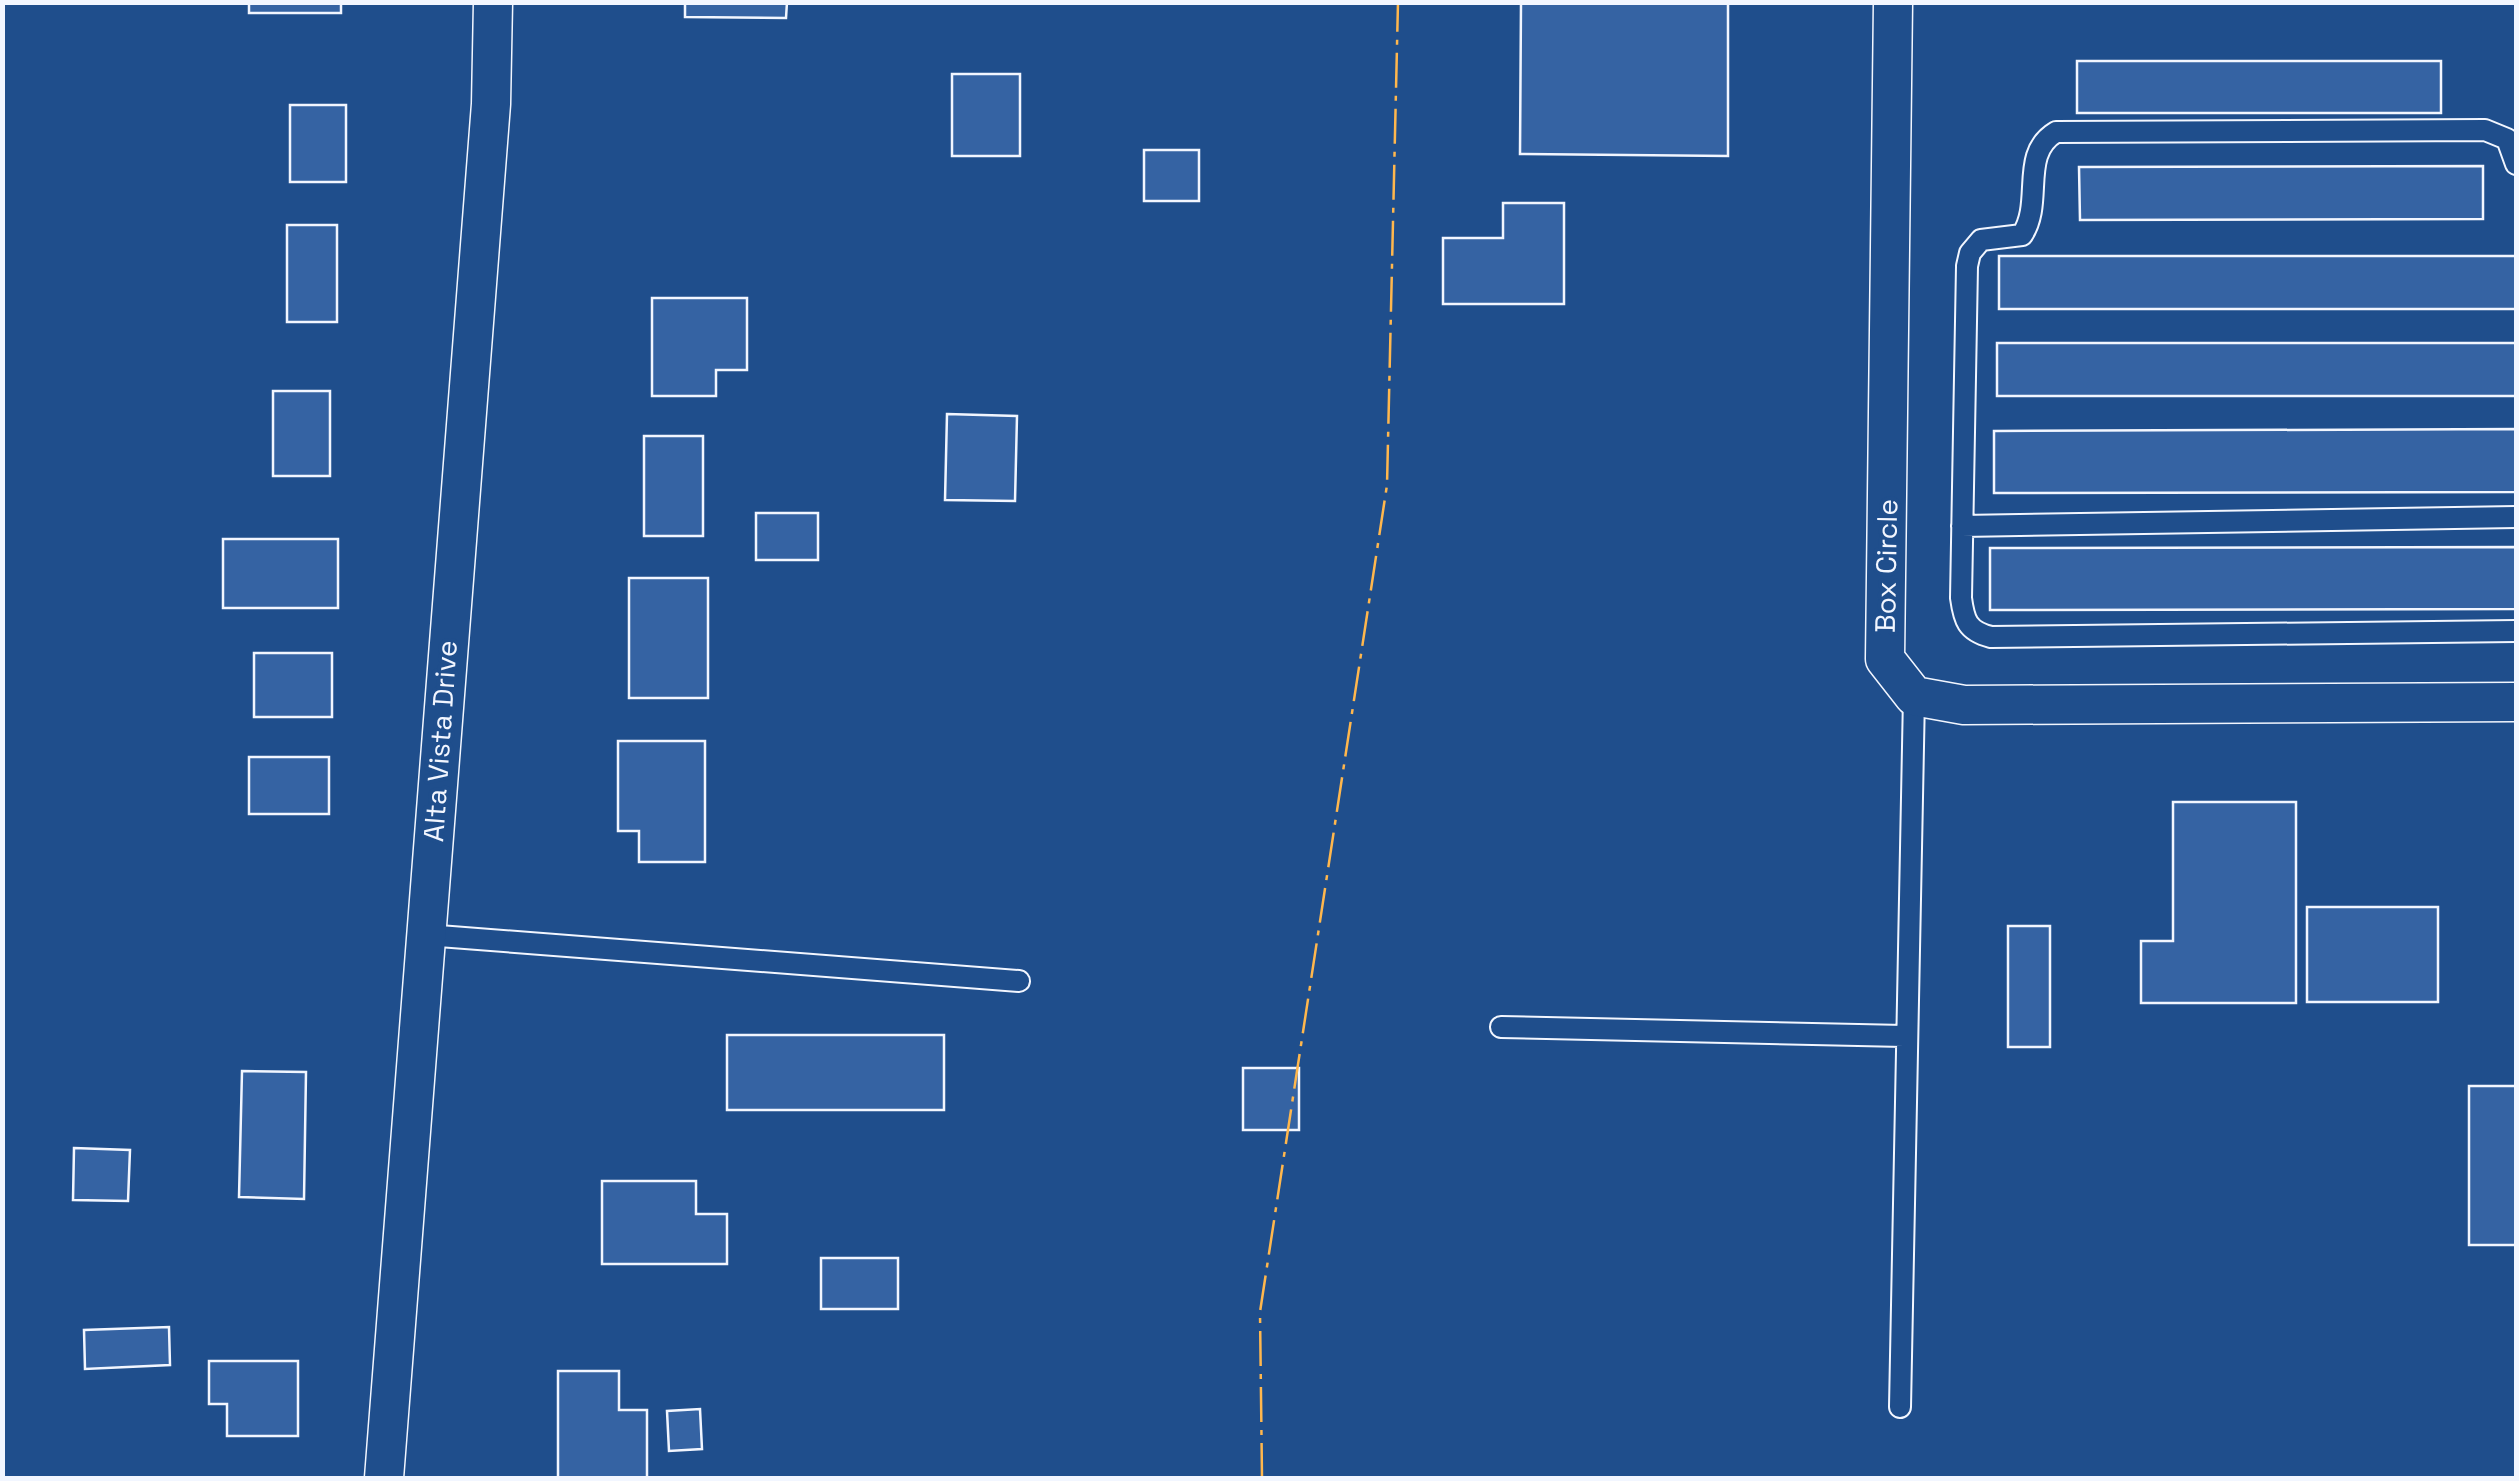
<svg xmlns="http://www.w3.org/2000/svg" width="2519" height="1481" font-family="'Space Grotesk',sans-serif">
<style>
.building{fill:#3563a3;stroke:#f2f6ff;stroke-width:2.5}
.lines{fill:none;stroke-linecap:round;stroke-linejoin:round}
.service-casing{stroke:#f2f6ff;stroke-width:24}
.minor-casing{stroke:#f2f6ff;stroke-width:41}
.service{stroke:#1f4e8c;stroke-width:20}
.minor{stroke:#1f4e8c;stroke-width:38}
.power{stroke:#ffb74d;stroke-width:2.5;stroke-dasharray:35 8 5 8;stroke-linecap:butt}
.labels{text-anchor:middle;dominant-baseline:central;stroke-width:8;stroke-linejoin:round;paint-order:stroke}
.street-label{font-size:28px;fill:#f2f6ff;stroke:#1f4e8c}
</style>
<rect width="100%" height="100%" fill="#1f4e8c"/>
<path class="building" d="M 249,2 L 341,2 L 341,13 L 249,13 Z
M 685,2 L 787,2 L 786,18 L 685,17 Z
M 1521,2 L 1728,2 L 1728,156 L 1520,154 Z
M 2077,61 L 2441,61 L 2441,113 L 2077,113 Z
M 952,74 L 1020,74 L 1020,156 L 952,156 Z
M 290,105 L 346,105 L 346,182 L 290,182 Z
M 1144,150 L 1199,150 L 1199,201 L 1144,201 Z
M 2483,166 L 2483,219 L 2080,220 L 2079,167 Z
M 1503,203 L 1564,203 L 1564,304 L 1443,304 L 1443,238 L 1503,238 Z
M 287,225 L 337,225 L 337,322 L 287,322 Z
M 1999,256 L 2516,256 L 2516,309 L 1999,309 Z
M 652,298 L 747,298 L 747,370 L 716,370 L 716,396 L 652,396 Z
M 1997,343 L 2516,343 L 2516,396 L 1997,396 Z
M 273,391 L 330,391 L 330,476 L 273,476 Z
M 947,414 L 1017,416 L 1015,501 L 945,500 Z
M 2516,429 L 2516,492 L 1994,493 L 1994,431 Z
M 644,436 L 703,436 L 703,536 L 644,536 Z
M 756,513 L 818,513 L 818,560 L 756,560 Z
M 223,539 L 338,539 L 338,608 L 223,608 Z
M 2516,547 L 2516,609 L 1990,610 L 1990,548 Z
M 629,578 L 708,578 L 708,698 L 629,698 Z
M 254,653 L 332,653 L 332,717 L 254,717 Z
M 618,741 L 705,741 L 705,862 L 639,862 L 639,831 L 618,831 Z
M 249,757 L 329,757 L 329,814 L 249,814 Z
M 2173,802 L 2296,802 L 2296,1003 L 2141,1003 L 2141,941 L 2173,941 Z
M 2307,907 L 2438,907 L 2438,1002 L 2307,1002 Z
M 2008,926 L 2050,926 L 2050,1047 L 2008,1047 Z
M 727,1035 L 944,1035 L 944,1110 L 727,1110 Z
M 1243,1068 L 1299,1068 L 1299,1130 L 1243,1130 Z
M 242,1071 L 306,1072 L 304,1199 L 239,1197 Z
M 2469,1086 L 2516,1086 L 2516,1245 L 2469,1245 Z
M 74,1148 L 130,1150 L 128,1201 L 73,1200 Z
M 602,1181 L 696,1181 L 696,1214 L 727,1214 L 727,1264 L 602,1264 Z
M 821,1258 L 898,1258 L 898,1309 L 821,1309 Z
M 169,1327 L 170,1365 L 85,1369 L 84,1330 Z
M 209,1361 L 298,1361 L 298,1436 L 227,1436 L 227,1404 L 209,1404 Z
M 558,1371 L 619,1371 L 619,1410 L 647,1410 L 647,1478 L 558,1478 Z
M 700,1409 L 702,1449 L 669,1451 L 667,1411 Z"/>
<g class="lines">
<defs>
<path id="service" d="M 2516,164 L 2507,139 L 2485,130 L 2056,132 C 2019,154 2044,202 2022,235 L 1981,240 L 1970,253 L 1967,266 L 1961,598 C 1964,620 1967,631 1991,637 L 2516,631
M 1962,526 L 2516,517
M 426,935 L 1019,981
M 1501,1027 L 1904,1036
M 1900,1407 L 1914,696"/>
<path id="minor" d="M 1893,2 L 1885,659 L 1914,696 L 1964,705 L 2516,702
M 384,1478 L 491,104 L 493,2"/>
</defs>
<use href="#service" class="service-casing"/>
<use href="#minor" class="minor-casing"/>
<use href="#service" class="service"/>
<use href="#minor" class="minor"/>
<path class="power" d="M 1262,1478 L 1260,1312 L 1387,485 L 1398,2"/>
</g>
<g class="labels">
<g class="street-label">
<text transform="translate(1886 566) rotate(-89)">Box Circle</text>
<text transform="translate(440 741) rotate(-86)">Alta Vista Drive</text>
</g>
</g>
<rect width="2519" height="1481" fill="none" stroke="#f2f6ff" stroke-width="10"/>
</svg>
